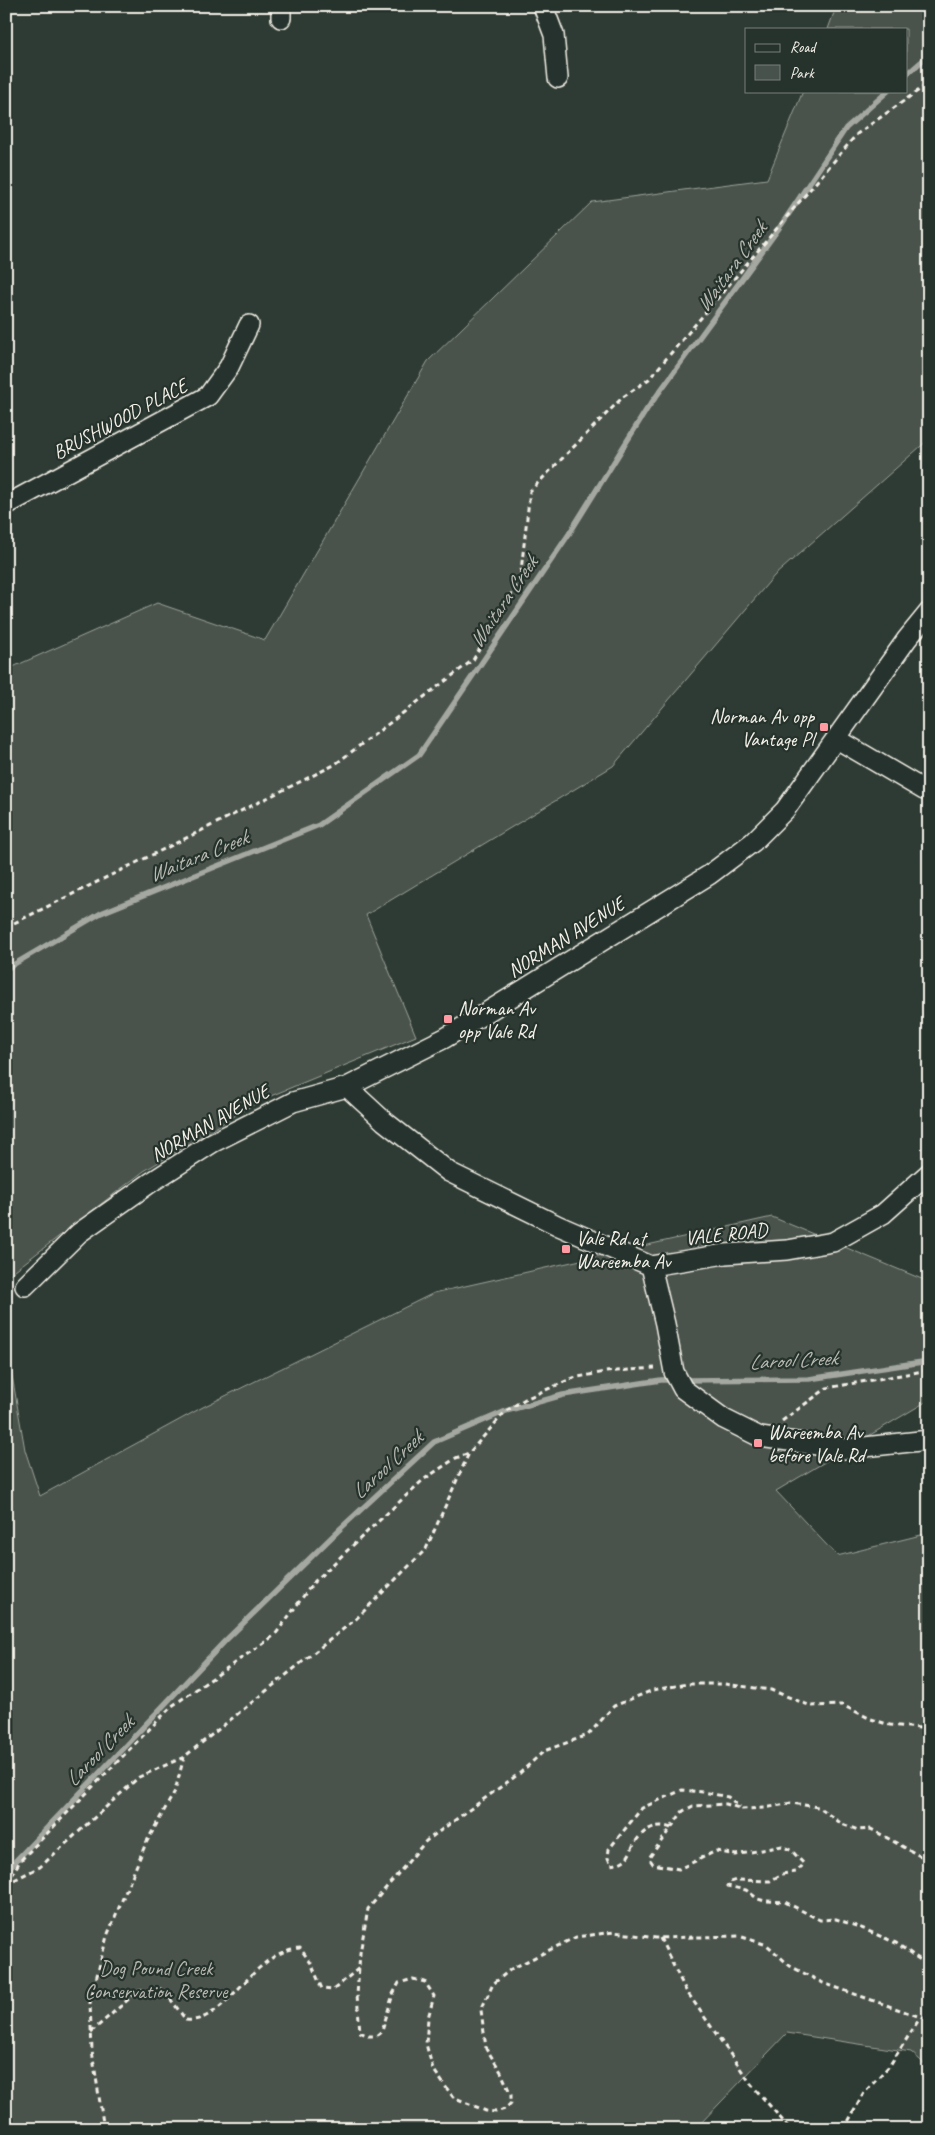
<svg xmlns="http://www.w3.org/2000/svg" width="935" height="2135" font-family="Caveat,sans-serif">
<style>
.green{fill:#48524c;stroke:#9ea29a}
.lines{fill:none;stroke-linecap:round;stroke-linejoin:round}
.stream{stroke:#a4a8a0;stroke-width:5.5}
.street-casing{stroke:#f4f1e8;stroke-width:22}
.path{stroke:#f4f1e8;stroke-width:3;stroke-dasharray:5 4;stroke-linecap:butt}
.street{stroke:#26332d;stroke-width:19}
.poi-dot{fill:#ff9aa2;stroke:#26332d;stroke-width:2}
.labels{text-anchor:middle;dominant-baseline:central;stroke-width:4.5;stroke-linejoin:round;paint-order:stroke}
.street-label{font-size:20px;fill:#f4f1e8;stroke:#26332d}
.poi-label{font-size:20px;fill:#f4f1e8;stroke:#26332d;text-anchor:start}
.park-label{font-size:20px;fill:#b8b9b1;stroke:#26332d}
.water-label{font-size:21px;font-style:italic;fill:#b8bab2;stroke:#26332d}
</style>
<rect width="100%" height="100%" fill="#2e3b34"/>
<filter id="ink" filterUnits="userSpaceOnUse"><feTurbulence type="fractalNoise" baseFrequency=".02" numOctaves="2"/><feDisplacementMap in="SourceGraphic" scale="10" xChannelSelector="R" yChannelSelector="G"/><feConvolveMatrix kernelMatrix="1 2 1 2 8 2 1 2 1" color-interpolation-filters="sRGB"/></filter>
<g filter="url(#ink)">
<path class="green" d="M 833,6 L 929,6 L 929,439 L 774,576 L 613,766 L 366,915 L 416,1036 L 261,1100 L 144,1171 L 6,1277 L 6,670 L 157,603 L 265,640 L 428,361 L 592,202 L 767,179 L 803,91 L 906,91 L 906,29 L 828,29 L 835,10 Z
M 772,1217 L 929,1282 L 929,1400 L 776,1491 L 837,1556 L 929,1533 L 929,2068 L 911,2052 L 787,2033 L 698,2126 L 699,2129 L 6,2129 L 6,1341 L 25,1450 L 40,1496 L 203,1407 L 434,1293 Z"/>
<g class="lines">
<path class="stream" d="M 906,75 L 929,55
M 6,969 L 101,913 L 319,825 L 419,755 L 569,534 L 647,409 L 782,224 L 846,128 L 888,91
M 682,1380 L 809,1379 L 929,1361
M 6,1871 L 225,1641 L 341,1528 L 434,1442 L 506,1411 L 563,1395 L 661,1380 L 673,1380
M 6,2078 L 6,2089"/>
<defs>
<path id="street" d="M 281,6 L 281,18
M 543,6 L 554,35 L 558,78
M 6,505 L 208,396 L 229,367 L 249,325
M 837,739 L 924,790 L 929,791
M 347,1087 L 384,1121 L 449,1172 L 559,1226 L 651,1266 L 725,1254 L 787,1250 L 833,1242 L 883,1214 L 929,1173
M 651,1266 L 665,1324 L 674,1372 L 683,1389 L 724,1419 L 760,1437 L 846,1449 L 929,1440
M 25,1286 L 79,1233 L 150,1183 L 212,1143 L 293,1102 L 347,1087 L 445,1038 L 709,875 L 753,842 L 785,810 L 907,639 L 929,612"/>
</defs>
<use href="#street" class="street-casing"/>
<path class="path" d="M 6,927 L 334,765 L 473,660 L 520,580 L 530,491 L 623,397 L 649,379 L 857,134 L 929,83
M 782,1421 L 827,1388 L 929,1370
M 929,1729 L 890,1725 L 871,1719 L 842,1705 L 811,1706 L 771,1690 L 724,1684 L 687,1684 L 653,1690 L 614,1706 L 588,1735 L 544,1751 L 520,1773 L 426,1841 L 368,1909 L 360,1953 L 357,1995 L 360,2032 L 368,2036 L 376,2036 L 382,2031 L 393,1994 L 399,1983 L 413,1979 L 425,1982 L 434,1996 L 428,2018 L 426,2044 L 433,2069 L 453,2097 L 486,2111 L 496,2112 L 505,2109 L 511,2103 L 511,2095 L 501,2072 L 486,2048 L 481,2010 L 493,1984 L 511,1969 L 576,1937 L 614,1932 L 656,1938 L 739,1936 L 767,1945 L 790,1966 L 823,1983 L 929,2020
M 671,1828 C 655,1822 643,1830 634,1844 C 631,1850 629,1858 623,1861 C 620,1863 615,1864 611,1865 L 608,1858 L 609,1849 L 642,1808 L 682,1790 L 703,1792 L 728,1797 L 740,1807
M 929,1861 L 871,1829 L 858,1830 L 842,1824 L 818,1807 L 791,1803 L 765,1808 L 742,1809 L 726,1804 L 693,1806 L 683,1811 L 649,1858 L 653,1864 L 679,1869 L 716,1851 L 736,1855 L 782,1846 L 792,1851 L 804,1864 L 796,1872 L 782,1874 L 770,1881 L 736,1880 L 730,1882 L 727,1886 L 746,1890 L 758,1899 L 765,1901 L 785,1902 L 820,1920 L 836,1919 L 859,1927 L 896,1943 L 929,1966
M 7,1883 L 20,1861 L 172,1706 L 275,1635 L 313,1583 L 369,1530 L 423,1480 L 456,1458 L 469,1453
M 6,1884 L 40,1867 L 139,1777 L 184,1757 L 357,1618 L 426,1549 L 469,1453 L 506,1411 L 525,1399 L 573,1378 L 605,1372 L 655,1368
M 660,1938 L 685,1989 L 751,2084 L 790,2129
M 91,2032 L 138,1991 L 163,1989 L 186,2020 C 226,2025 253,1950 300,1948 L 311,1963 L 322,1989 L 333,1990 L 359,1968
M 104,2129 L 92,2051 L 90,2003 L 107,1936 L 146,1843 L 175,1791 L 184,1757
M 844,2129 L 864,2093 L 890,2065 L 920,2018"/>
<use href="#street" class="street"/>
</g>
</g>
<g class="poi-dot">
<rect x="819" y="722" width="10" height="10" rx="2.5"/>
<rect x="443" y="1014" width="10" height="10" rx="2.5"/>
<rect x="561" y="1244" width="10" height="10" rx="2.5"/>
<rect x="753" y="1438" width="10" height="10" rx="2.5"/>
</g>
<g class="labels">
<g class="street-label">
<text transform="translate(120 419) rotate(-28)">BRUSHWOOD PLACE</text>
<text transform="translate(566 937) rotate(-32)">NORMAN AVENUE</text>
<text transform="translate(210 1123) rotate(-30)">NORMAN AVENUE</text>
<text transform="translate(726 1234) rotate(-6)">VALE ROAD</text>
</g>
<g class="poi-label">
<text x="814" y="716" text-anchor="end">Norman Av opp<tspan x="814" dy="23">Vantage Pl</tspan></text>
<text x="458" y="1008">Norman Av<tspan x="458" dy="23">opp Vale Rd</tspan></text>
<text x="576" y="1238">Vale Rd at<tspan x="576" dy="23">Wareemba Av</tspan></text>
<text x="768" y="1432">Wareemba Av<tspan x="768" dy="23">before Vale Rd</tspan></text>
</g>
<g class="park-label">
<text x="156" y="1968">Dog Pound Creek<tspan x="156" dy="23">Conservation Reserve</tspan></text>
</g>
<g class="water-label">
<text transform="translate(731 267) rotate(-54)">Waitara Creek</text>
<text transform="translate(503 602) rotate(-56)">Waitara Creek</text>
<text transform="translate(198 856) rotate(-22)">Waitara Creek</text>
<text transform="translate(793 1360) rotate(-3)">Larool Creek</text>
<text transform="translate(387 1465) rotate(-43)">Larool Creek</text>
<text transform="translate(99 1751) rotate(-46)">Larool Creek</text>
</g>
</g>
<rect width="935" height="2135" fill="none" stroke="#26332d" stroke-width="25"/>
<rect x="12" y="12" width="910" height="2110" fill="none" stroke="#f4f1e8" stroke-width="2" filter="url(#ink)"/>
<rect x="745" y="28" width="162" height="65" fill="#26332d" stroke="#787f78"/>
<rect x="755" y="44" width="25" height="8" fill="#26332d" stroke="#787f78"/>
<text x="790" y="52" font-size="15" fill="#f4f1e8">Road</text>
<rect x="755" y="65" width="25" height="15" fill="#48524c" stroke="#787f78"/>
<text x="790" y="78" font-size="15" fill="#f4f1e8">Park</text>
</svg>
